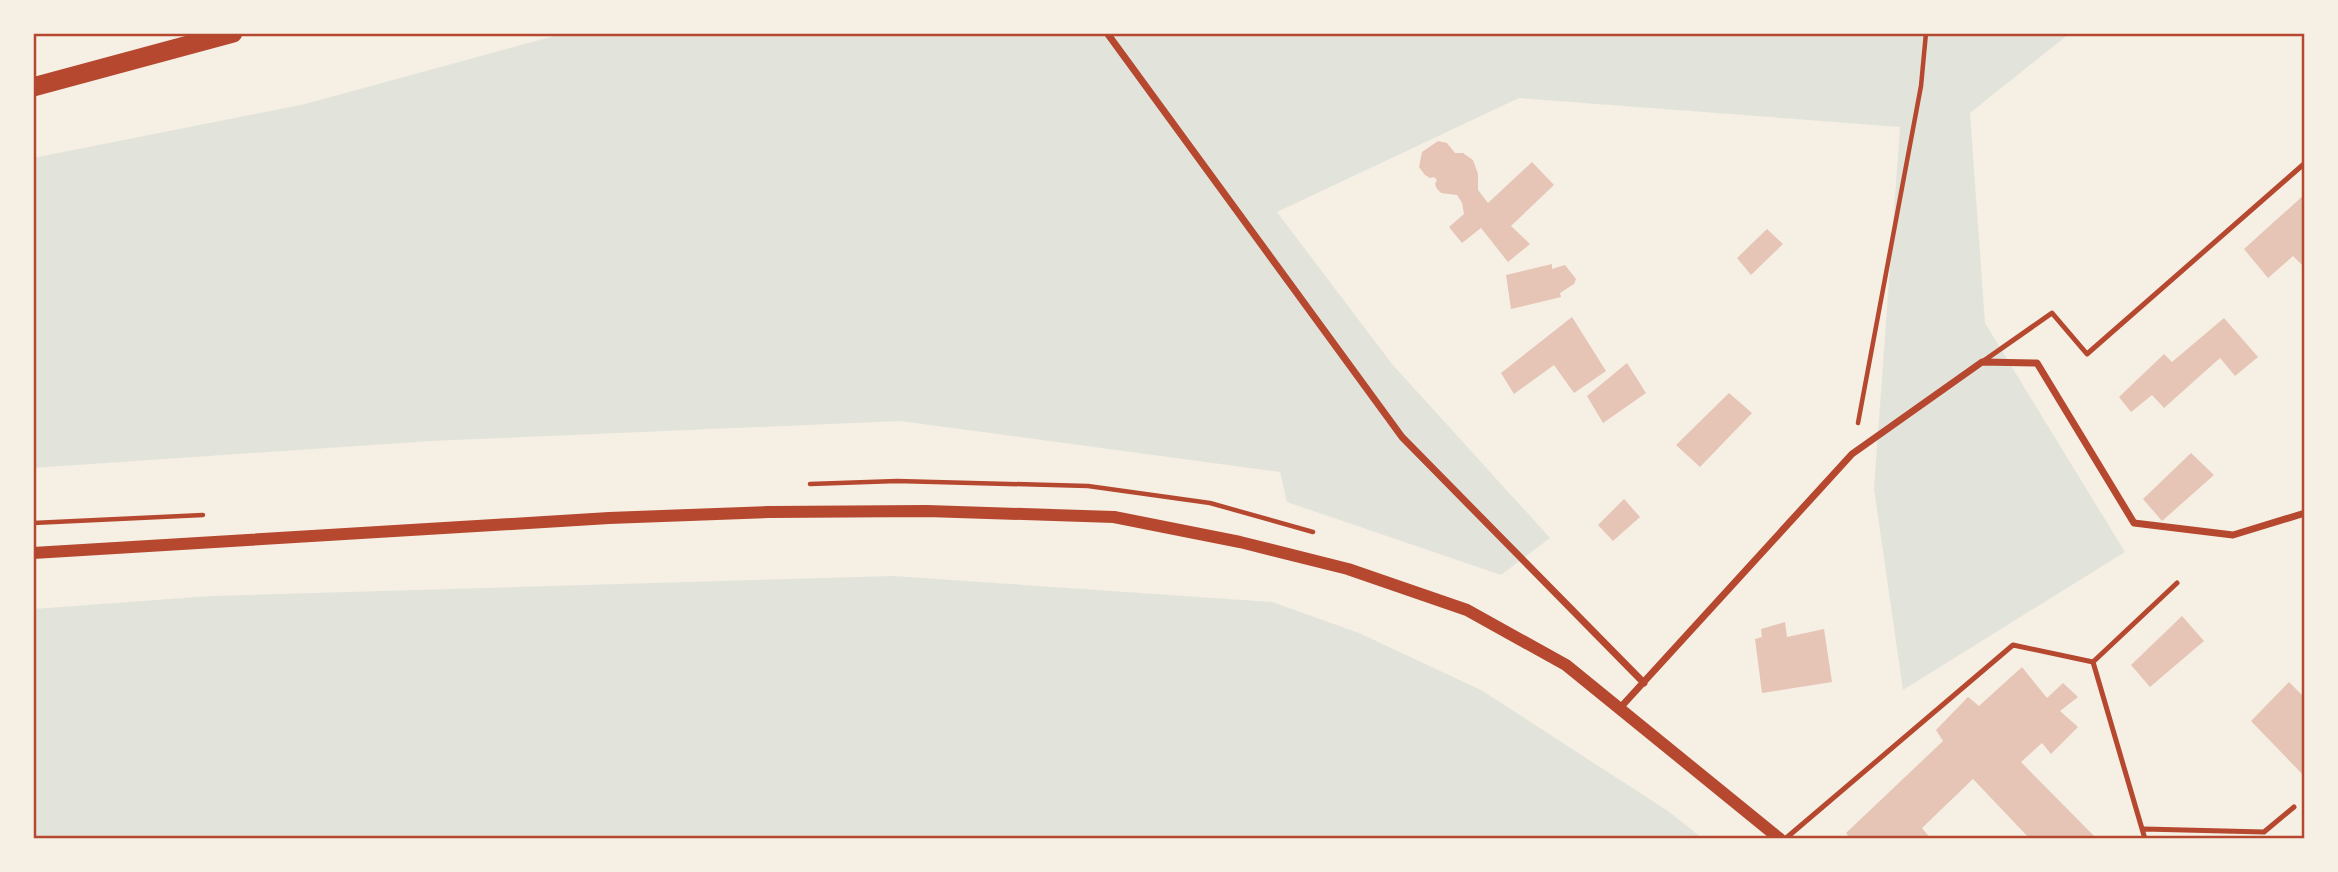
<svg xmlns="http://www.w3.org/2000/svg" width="2338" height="872" font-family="'PT Serif',serif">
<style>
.green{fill:#e2e4dc}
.building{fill:#e6c5b7}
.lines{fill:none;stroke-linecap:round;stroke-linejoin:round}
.path{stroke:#b5482f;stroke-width:4.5}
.service{stroke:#b5482f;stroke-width:5}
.minor{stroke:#b5482f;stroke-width:7}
.tertiary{stroke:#b5482f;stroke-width:12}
.trunk{stroke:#b5482f;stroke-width:19}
.neatline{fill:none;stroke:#b5482f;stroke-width:2.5}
</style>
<rect width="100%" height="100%" fill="#f6efe4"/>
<path class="green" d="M 565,33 L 2070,33 L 1970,113 L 1985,323 L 2125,552 L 1903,690 L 1874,489 L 1900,127 L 1519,98 L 1277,212 L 1392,364 L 1550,538 L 1501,575 L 1287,502 L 1280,472 L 900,421 L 431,441 L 33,468 L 33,158 L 305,104 Z
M 893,576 L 1272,602 L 1359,633 L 1481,690 L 1668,811 L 1703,839 L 33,839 L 33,609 L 211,596 Z"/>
<path class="building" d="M 1438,141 L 1447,143 L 1455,153 L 1463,153 L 1473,160 L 1478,174 L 1478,190 L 1488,203 L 1532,162 L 1554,185 L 1511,226 L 1530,244 L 1508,262 L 1481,228 L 1462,243 L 1449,227 L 1464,214 L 1462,203 L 1457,195 L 1441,193 L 1437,189 L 1435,184 L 1437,180 L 1434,177 L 1430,178 L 1425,175 L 1419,167 L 1422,152 Z
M 2305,194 L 2305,262 L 2302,265 L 2293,256 L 2268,278 L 2244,249 Z
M 1767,229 L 1783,244 L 1751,275 L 1737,258 Z
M 1552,264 L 1552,269 L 1565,265 L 1576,279 L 1574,284 L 1560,293 L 1561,297 L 1511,309 L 1506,275 Z
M 1572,317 L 1606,371 L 1574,393 L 1554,365 L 1514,394 L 1501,373 Z
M 2224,318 L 2258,357 L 2235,376 L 2220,358 L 2164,408 L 2152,395 L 2131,412 L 2119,397 L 2164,354 L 2172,362 Z
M 1627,363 L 1646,393 L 1603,423 L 1587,396 Z
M 1729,393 L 1752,413 L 1700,467 L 1676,445 Z
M 2191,453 L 2214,475 L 2162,521 L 2143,499 Z
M 1624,499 L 1640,517 L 1613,541 L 1598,525 Z
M 2182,616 L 2204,641 L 2150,687 L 2131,665 Z
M 1785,622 L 1787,637 L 1824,629 L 1832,682 L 1762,693 L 1755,639 L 1762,637 L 1761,629 Z
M 2022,667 L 2047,698 L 2063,683 L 2078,697 L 2060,711 L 2078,727 L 2051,754 L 2042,743 L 2021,762 L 2097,839 L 2030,839 L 1973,779 L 1922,828 L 1931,839 L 1851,839 L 1846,833 L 1943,741 L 1936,730 L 1968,697 L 1979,706 Z
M 2289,682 L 2305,698 L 2305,777 L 2251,721 Z"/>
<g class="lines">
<path class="path" d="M 1858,423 L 1921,86 L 1926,33
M 810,484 L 897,481 L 1088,486 L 1210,503 L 1313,532
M 33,523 L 203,515"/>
<path class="service" d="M 1982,362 L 2052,313 L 2087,354 L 2305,163
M 2093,662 L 2145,839
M 2144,829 L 2264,832 L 2294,807
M 1785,839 L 2013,645 L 2093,662 L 2177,583"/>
<path class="minor" d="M 1107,33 L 1402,437 L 1644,683
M 1620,708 L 1852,454 L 1982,362 L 2037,363 L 2134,523 L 2233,535 L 2305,513"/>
<path class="tertiary" d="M 33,553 L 609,518 L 768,512 L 927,511 L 1114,517 L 1240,542 L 1348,569 L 1467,610 L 1566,665 L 1780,839"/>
<path class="trunk" d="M 33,87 L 233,33"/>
</g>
<rect width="2338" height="872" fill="none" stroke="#f6efe4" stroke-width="70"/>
<rect x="35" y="35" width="2268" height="802" class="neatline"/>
</svg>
